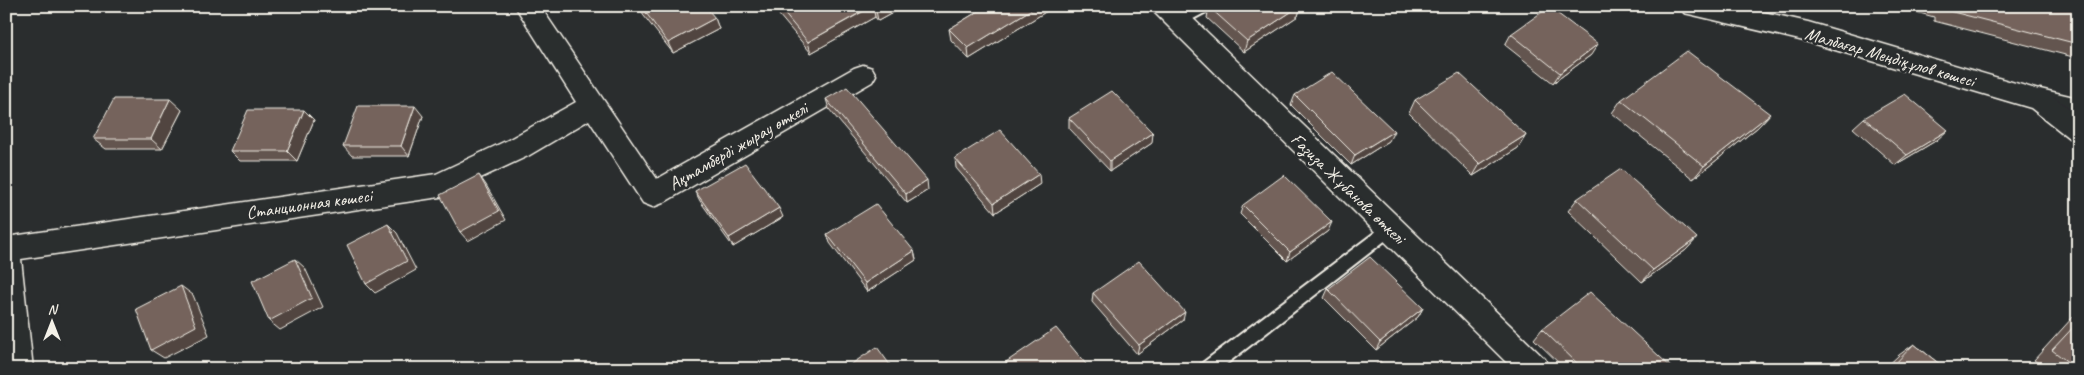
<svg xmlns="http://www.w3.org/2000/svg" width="2084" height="375" font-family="Caveat,sans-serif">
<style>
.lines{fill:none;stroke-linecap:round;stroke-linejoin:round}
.lane-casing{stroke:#f4f1e8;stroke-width:4}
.street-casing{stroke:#f4f1e8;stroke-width:3}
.secondary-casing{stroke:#f4f1e8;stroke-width:3}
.lane{fill:#2a2d2e;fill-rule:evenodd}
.street{fill:#2a2d2e;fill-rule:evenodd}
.secondary{fill:#2a2d2e;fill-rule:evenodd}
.wall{fill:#64554f;stroke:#f4f1e8}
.shaded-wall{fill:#514540;stroke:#f4f1e8}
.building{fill:#74635c;stroke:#f4f1e8}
.labels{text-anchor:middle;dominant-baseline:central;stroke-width:5;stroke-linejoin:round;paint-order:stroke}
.street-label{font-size:18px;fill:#f4f1e8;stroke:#2a2d2e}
</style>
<rect width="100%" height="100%" fill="#2a2d2e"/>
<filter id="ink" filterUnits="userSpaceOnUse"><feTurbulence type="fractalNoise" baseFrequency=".02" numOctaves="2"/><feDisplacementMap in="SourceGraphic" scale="10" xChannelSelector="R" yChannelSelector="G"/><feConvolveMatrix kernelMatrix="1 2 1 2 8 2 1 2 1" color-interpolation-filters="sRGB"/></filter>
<g filter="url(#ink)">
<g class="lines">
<defs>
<path id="lane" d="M 1193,6 L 1212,6 L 1210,10 L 1182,25 L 1172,25 L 1170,21 L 1172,17 Z
M 1390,221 L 1395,223 L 1398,228 L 1395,233 L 1220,369 L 1199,369 L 1201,364 Z"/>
<path id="street" d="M 515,6 L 540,6 L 657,179 L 854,68 L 863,65 L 872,68 L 876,75 L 872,82 L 663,203 L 653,207 L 643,203 L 589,120 L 528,156 L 440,197 L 21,259 L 33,369 L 6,369 L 6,237 L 436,174 L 508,140 L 576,102 Z
M 1152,6 L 1180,6 L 1545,359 L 1549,369 L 1513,369 L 1155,13 Z
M 2040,89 L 2078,98 L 2078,120 L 2031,107 L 2027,100 L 2031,93 Z"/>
<path id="secondary" d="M 1681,6 L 1737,6 L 1808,22 L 2049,93 L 2078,115 L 2078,141 L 2069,138 L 2031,108 L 1808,42 L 1693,15 L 1684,13 Z"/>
</defs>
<use href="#lane" class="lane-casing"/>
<use href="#street" class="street-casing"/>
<use href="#secondary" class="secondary-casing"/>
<use href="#lane" class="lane"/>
<use href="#street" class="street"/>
<use href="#secondary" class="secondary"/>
</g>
<path class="wall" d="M 640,6 L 715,18 L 719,29 L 673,53 L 644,16 Z
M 777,6 L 905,6 L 878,21 L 875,17 L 811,53 L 779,15 Z
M 987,6 L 1055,6 L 969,59 L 951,40 L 949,29 Z
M 1211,6 L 1301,6 L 1298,16 L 1244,52 L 1207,18 L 1209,7 Z
M 1894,6 L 2078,6 L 2078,57 L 2077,58 L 1934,21 L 1934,17 Z
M 1511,34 L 1591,55 L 1553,83 L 1505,45 Z
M 1295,95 L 1389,141 L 1351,165 L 1291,105 Z
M 826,99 L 928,190 L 907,203 L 829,109 Z
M 1415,100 L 1526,135 L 1518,148 L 1473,176 L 1409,113 Z
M 1621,100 L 1770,114 L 1758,127 L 1693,179 L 1612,113 Z
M 182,110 L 162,149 L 106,149 L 93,139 Z
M 423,116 L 409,156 L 352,156 L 343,146 Z
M 1069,118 L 1152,143 L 1110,171 L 1069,128 Z
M 1864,118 L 1937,140 L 1895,165 L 1853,128 Z
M 314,120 L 297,161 L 240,161 L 230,151 Z
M 955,158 L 1040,184 L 995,213 L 956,168 Z
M 695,191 L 783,217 L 733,247 L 700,201 Z
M 1577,199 L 1697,238 L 1686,250 L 1642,282 L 1568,211 Z
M 1243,205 L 1328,231 L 1287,261 L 1240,214 Z
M 827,234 L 914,251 L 916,260 L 867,292 L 830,243 Z
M 1328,289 L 1423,308 L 1418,317 L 1376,350 L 1324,298 Z
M 1093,293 L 1183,320 L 1137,354 L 1092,302 Z
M 2078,314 L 2078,369 L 2045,369 L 2034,360 L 2073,317 Z
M 1542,329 L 1673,369 L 1565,369 L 1534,339 Z
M 1914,344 L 1946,369 L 1884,369 L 1899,355 Z
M 1006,362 L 1090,369 L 1007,369 Z"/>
<path class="shaded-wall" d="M 873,6 L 875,17 L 811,53 L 808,42 Z
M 883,6 L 905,6 L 878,21 L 876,10 Z
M 1037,6 L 1055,6 L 969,59 L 968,48 Z
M 1300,6 L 1301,6 L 1298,16 L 1244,52 L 1247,41 Z
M 715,18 L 719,29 L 673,53 L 668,43 Z
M 1598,44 L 1591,55 L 1553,83 L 1560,73 Z
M 170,99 L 182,110 L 162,149 L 151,139 Z
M 415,106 L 423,116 L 409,156 L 401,146 Z
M 304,110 L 314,120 L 297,161 L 287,151 Z
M 1770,114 L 1758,127 L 1693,179 L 1704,166 Z
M 1948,130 L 1937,140 L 1895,165 L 1907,155 Z
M 1394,131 L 1389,141 L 1351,165 L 1355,155 Z
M 1153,133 L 1152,143 L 1110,171 L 1110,161 Z
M 1526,135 L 1518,148 L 1473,176 L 1480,164 Z
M 1039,174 L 1040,184 L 995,213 L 994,203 Z
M 479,175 L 486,185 L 506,220 L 468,241 L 460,232 Z
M 927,180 L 928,190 L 907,203 L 906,194 Z
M 779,208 L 783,217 L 733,247 L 729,238 Z
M 1332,222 L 1328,231 L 1287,261 L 1290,252 Z
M 388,224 L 397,233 L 416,270 L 375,293 L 366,284 Z
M 1697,238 L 1686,250 L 1642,282 L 1653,270 Z
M 914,251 L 916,260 L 867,292 L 865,283 Z
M 295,259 L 305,268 L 323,307 L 280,330 L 269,321 Z
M 181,286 L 193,295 L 209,335 L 164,358 L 151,350 Z
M 1423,308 L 1418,317 L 1376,350 L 1380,342 Z
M 1185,312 L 1183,320 L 1137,354 L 1139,345 Z"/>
<path class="building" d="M 641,6 L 705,6 L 715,18 L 668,43 Z
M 778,6 L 872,6 L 808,42 Z
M 873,6 L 883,6 L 876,10 Z
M 987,6 L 1037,6 L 968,48 L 949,29 Z
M 1211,6 L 1300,6 L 1247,41 L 1209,7 Z
M 1945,6 L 2078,6 L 2078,44 L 1945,10 Z
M 1549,7 L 1598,44 L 1560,73 L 1511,34 Z
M 1687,51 L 1770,114 L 1704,166 L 1621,100 Z
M 1332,72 L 1394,131 L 1355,155 L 1295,95 Z
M 1459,73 L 1526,135 L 1480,164 L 1415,100 Z
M 847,87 L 927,180 L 906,194 L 826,99 Z
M 1112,91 L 1153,133 L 1110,161 L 1069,118 Z
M 1905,94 L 1948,130 L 1907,155 L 1864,118 Z
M 114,99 L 170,99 L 151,139 L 93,139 Z
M 358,106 L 415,106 L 401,146 L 343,146 Z
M 248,110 L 304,110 L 287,151 L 230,151 Z
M 1000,130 L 1039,174 L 994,203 L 955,158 Z
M 745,163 L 779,208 L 729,238 L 695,191 Z
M 1621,169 L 1697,238 L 1653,270 L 1577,199 Z
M 479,175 L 499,211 L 460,232 L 440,195 Z
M 1284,175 L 1332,222 L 1290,252 L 1243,205 Z
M 876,204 L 914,251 L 865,283 L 827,234 Z
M 388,224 L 407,261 L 366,284 L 347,245 Z
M 1370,257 L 1423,308 L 1380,342 L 1328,289 Z
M 295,259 L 312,298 L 269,321 L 252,281 Z
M 1139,261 L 1185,312 L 1139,345 L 1093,293 Z
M 181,286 L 196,326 L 151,350 L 136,309 Z
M 1590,292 L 1673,369 L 1583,369 L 1542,329 Z
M 2078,322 L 2078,369 L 2077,369 L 2052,350 Z
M 1056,328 L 1090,369 L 1012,369 L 1006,362 Z
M 1914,344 L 1946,369 L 1890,369 Z
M 877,347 L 893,369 L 844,369 Z
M 1380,361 L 1387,369 L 1370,369 Z
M 1701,364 L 1706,369 L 1696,369 Z"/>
</g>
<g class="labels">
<g class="street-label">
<text transform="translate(1890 57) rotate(16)">Малбағар Меңдіқұлов көшесі</text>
<text transform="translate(738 146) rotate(-30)">Ақтамберді жырау өткелі</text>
<text transform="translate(1348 188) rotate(44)">Ғазиза Жұбанова өткелі</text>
<text transform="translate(309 204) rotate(-8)">Станционная көшесі</text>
</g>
</g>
<rect width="2084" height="375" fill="none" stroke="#2a2d2e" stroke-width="25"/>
<rect x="12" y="12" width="2059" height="350" fill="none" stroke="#f4f1e8" stroke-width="2" filter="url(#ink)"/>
<g transform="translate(52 322)" stroke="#2a2d2e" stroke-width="4" paint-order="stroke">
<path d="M0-4L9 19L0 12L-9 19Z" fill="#f4f1e8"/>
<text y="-8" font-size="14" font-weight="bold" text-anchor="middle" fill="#f4f1e8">N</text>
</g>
</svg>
